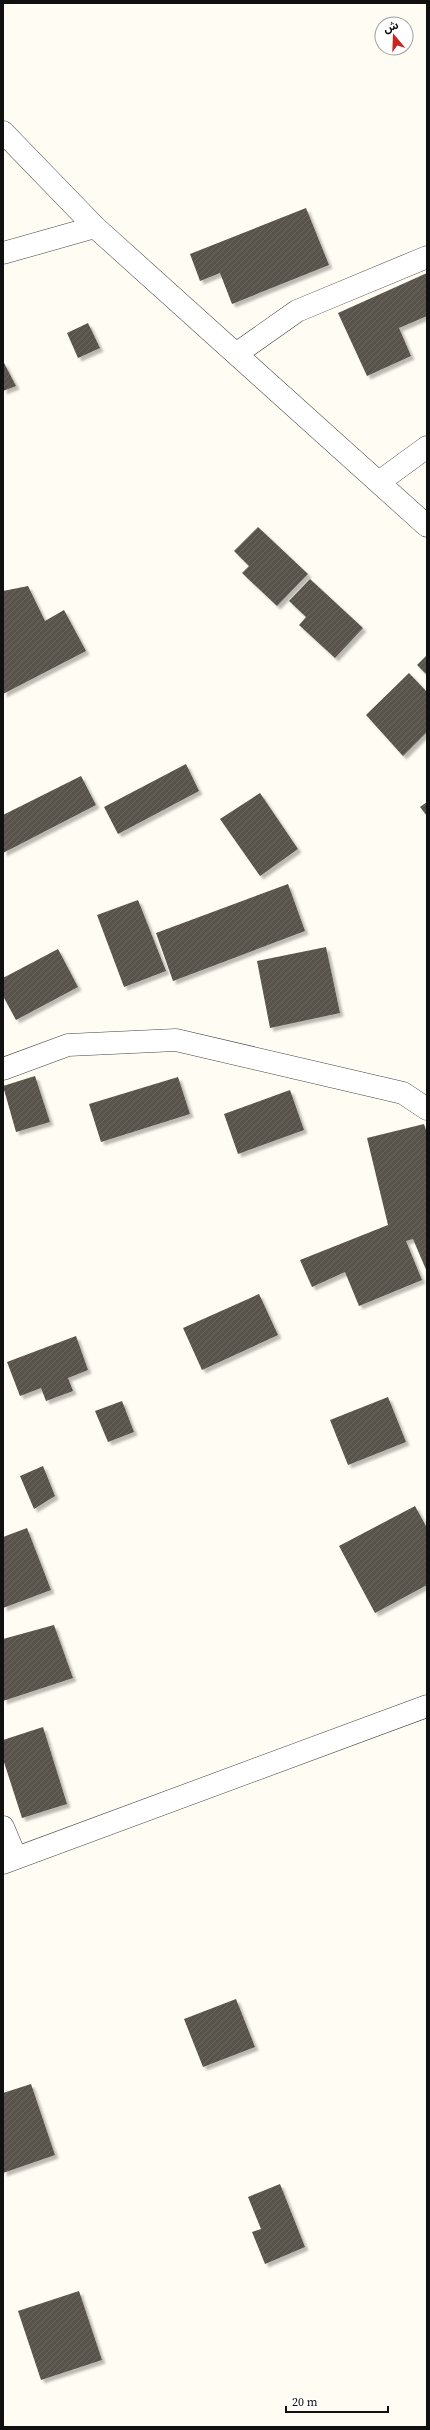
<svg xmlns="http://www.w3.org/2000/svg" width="430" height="2430" font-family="'Source Serif 4','Noto Sans Arabic',serif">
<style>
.building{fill:url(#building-hatch);filter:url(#shadow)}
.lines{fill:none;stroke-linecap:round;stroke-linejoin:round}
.minor-casing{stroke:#434343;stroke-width:23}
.minor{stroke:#fff;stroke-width:22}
</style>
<defs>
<pattern id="building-hatch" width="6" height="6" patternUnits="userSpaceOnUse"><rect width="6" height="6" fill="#59524b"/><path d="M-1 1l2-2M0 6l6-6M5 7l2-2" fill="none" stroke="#6c6661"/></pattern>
<filter id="shadow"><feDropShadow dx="3.5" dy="3.5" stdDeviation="1" flood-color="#0004"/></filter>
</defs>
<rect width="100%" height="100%" fill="#fffdf3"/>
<path class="building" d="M 306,208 L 329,265 L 232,304 L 220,273 L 200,281 L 190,254 Z
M 427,273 L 427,316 L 399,328 L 411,356 L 367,376 L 338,313 Z
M 88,323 L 100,348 L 78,358 L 67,333 Z
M 3,361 L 16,386 L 3,391 Z
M 258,527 L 308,574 L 277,606 L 242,573 L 249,566 L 234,551 Z
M 310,579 L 363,628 L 335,658 L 299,625 L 306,617 L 289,601 Z
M 28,586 L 45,621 L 64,610 L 86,651 L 3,694 L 3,591 Z
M 427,655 L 427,675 L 417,665 Z
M 409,673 L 427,692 L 427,732 L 403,756 L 366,715 Z
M 186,764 L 199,791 L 118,834 L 104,807 Z
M 81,776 L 96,805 L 3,853 L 3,815 Z
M 260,793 L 298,849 L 260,876 L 220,819 Z
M 427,802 L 427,816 L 420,807 Z
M 288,884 L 305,931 L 173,981 L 156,933 Z
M 138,900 L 166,971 L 124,987 L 97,915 Z
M 326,947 L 340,1013 L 270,1028 L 257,961 Z
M 58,949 L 78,987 L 16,1020 L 3,996 L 3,978 Z
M 35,1076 L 50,1122 L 16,1132 L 3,1086 Z
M 178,1077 L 190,1114 L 101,1142 L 89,1104 Z
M 290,1090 L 304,1130 L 238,1154 L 224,1114 Z
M 424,1124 L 427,1133 L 427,1272 L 413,1239 L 406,1241 L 422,1280 L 359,1306 L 345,1272 L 312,1287 L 300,1260 L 388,1225 L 367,1138 Z
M 259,1294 L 278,1335 L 202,1370 L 183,1328 Z
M 76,1336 L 88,1370 L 68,1378 L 73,1391 L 46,1401 L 41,1388 L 20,1396 L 7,1362 Z
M 388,1397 L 406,1442 L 348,1465 L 330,1420 Z
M 122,1401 L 134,1432 L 108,1442 L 95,1411 Z
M 43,1466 L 55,1496 L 34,1509 L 20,1476 Z
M 415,1506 L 427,1528 L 427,1585 L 375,1613 L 339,1546 Z
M 27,1528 L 51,1590 L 3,1608 L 3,1537 Z
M 54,1625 L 73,1678 L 3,1701 L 3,1639 Z
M 43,1727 L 67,1804 L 22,1818 L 3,1759 L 3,1740 Z
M 236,1999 L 255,2047 L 203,2067 L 184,2019 Z
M 31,2084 L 55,2155 L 3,2173 L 3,2093 Z
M 280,2184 L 305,2247 L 265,2264 L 252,2232 L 261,2229 L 248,2197 Z
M 79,2291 L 102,2360 L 41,2380 L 18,2311 Z"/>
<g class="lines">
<defs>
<path id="minor" d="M 3,132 L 95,227 L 427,526
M 3,253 L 95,227
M 236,354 L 297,311 L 427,257
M 379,482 L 427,447
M 3,1069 L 68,1045 L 176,1040 L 403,1093 L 427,1109
M 3,1827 L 16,1858
M 3,1863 L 427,1706"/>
</defs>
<use href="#minor" class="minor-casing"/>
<use href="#minor" class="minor"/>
</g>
<rect width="430" height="2430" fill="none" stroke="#101010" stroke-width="8"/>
<g transform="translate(394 36) rotate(341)"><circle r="19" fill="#ffffff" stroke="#9f9f9f"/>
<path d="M0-3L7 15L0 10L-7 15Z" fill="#c82420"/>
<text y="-6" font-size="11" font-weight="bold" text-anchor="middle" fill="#101010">ش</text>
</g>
<path d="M286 2406v6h102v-6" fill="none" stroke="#101010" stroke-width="2"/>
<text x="292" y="2406" font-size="12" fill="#101010" stroke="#ffffff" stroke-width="3" paint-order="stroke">20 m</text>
</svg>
